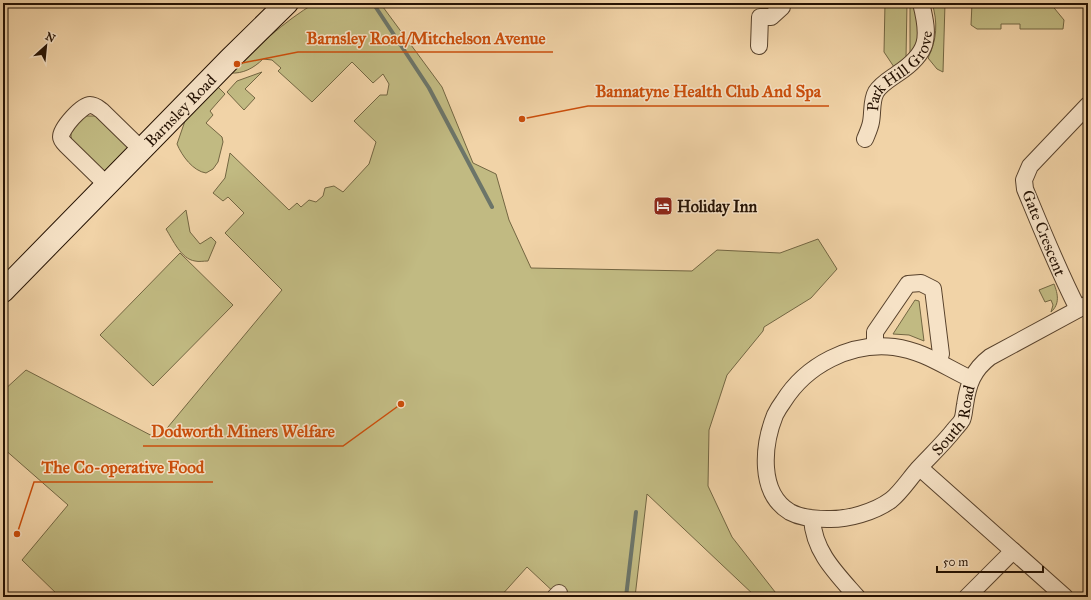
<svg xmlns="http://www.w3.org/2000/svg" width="1091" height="600" font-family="'IM FELL Great Primer',serif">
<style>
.green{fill:#c1ba82;stroke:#736642}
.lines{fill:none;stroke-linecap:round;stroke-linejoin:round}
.stream{stroke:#6c7569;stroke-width:4}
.minor-casing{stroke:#58422c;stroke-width:18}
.secondary-casing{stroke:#251203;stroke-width:24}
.minor{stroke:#f6e2c6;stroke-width:16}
.secondary{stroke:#f6e2c6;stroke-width:22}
.labels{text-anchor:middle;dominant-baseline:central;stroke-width:3;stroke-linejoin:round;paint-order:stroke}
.street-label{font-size:16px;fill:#251203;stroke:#f6e2c6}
.poi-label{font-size:16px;font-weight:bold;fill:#251203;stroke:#f6e2c6;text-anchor:start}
.leader{fill:none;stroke:#cb4e0b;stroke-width:1.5}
.callout-dot{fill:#cb4e0b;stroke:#f6e2c6;stroke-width:1.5}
.callout-label{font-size:17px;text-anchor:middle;font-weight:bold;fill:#cb4e0b;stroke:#f6e2c6;stroke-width:3;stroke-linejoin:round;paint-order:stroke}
</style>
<rect width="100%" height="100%" fill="#f1d3a7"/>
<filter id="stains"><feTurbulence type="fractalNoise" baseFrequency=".005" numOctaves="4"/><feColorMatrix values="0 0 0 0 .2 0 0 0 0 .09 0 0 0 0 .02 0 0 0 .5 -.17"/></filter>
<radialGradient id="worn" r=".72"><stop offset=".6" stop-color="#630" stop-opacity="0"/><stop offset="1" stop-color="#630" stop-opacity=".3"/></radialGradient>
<path class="green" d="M 315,3 L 383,3 L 383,7 L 442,87 L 473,163 L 496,174 L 509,220 L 531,268 L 692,271 L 717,250 L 780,253 L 818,239 L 837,269 L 811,298 L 764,327 L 763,331 L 727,375 L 709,430 L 708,486 L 732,537 L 779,597 L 756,597 L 647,494 L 635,597 L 559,597 L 527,567 L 500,597 L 60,597 L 22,560 L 68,505 L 3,448 L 3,391 L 26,370 L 158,439 L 282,290 L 225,233 L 244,213 L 228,197 L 223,201 L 213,193 L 225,178 L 230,153 L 289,210 L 297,203 L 301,207 L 309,200 L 316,202 L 323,196 L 325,188 L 334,186 L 343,192 L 369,164 L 376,142 L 354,121 L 380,95 L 387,95 L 389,84 L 383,74 L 373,83 L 352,62 L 312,102 L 278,71 L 281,68 L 272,60 L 263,59 C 254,68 243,74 230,73 C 257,47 283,22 315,3 Z
M 885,3 L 907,3 L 906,58 L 894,67 L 884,52 Z
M 910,3 L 915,3 C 918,23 923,37 910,55 Z
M 932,3 L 945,3 L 943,72 L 937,69 L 928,58 C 937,40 938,22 932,3 Z
M 972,3 L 1008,3 L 1008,5 L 1025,5 L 1026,3 L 1050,3 L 1064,20 L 1063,29 L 1020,29 L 1020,24 L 1001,24 L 1001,29 L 977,29 L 971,25 Z
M 262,72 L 245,89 L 255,98 L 244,110 L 227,92 L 237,81 Z
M 217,86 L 225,94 L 210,111 L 213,115 L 206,123 L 222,137 L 223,142 L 218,162 L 213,169 L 206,173 C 193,171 182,156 177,144 L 186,118 Z
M 85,116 L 96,116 L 129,143 L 128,149 L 102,174 L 72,141 C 68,129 77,124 85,116 Z
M 186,210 L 190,232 L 200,244 L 211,237 L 216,242 L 208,261 C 203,261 199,262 195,261 C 181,259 173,240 166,229 Z
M 180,253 L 233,305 L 153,386 L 100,335 Z
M 1054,284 C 1058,294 1060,304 1051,312 L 1053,305 L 1051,300 L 1045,302 L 1039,290 Z
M 915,300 L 919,301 L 924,341 L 909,335 L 893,334 Z"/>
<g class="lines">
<path class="stream" d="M 373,3 L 429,88 L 492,207
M 626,597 L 636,512"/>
<defs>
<g id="minor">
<path d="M 759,46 L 760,17 L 771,17 L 782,7 L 782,3"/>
<path id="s1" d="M 865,139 C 867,134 870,128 871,122 C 873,112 871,101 876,92 C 881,84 890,79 897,74 C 929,53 930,38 921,3"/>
<path d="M 107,185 L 66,145 C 64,143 61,140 61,137 C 61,128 82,105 90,105 C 95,105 98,108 102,111 L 142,150"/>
<path d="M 1078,309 C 1058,270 1042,230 1025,189 L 1024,180 L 1030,166 L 1088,105"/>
<path d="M 875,346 L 875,332 L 908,284 L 921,283 L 933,289 L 941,354 L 938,361"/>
<path id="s2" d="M 971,379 C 945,367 924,351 894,347 C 850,342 806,365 783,402 C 780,406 777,411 775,415 C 763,445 758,493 790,512 C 801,518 815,519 827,519 C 847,520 875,512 891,500 C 901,492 910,478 918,469 C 930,456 943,444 954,430 C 956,427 960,424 962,420 C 964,416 964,410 965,405 C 968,384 973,370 990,357 L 1088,304"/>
<path d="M 920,468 L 1065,597"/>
<path d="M 812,519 C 814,552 836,573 857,597"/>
<path d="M 555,597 L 559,593"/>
<path d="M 967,597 L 1013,551"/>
</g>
<g id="secondary">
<path id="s3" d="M 3,291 L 230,59 L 287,3"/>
</g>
</defs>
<use href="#minor" class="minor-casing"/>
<use href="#secondary" class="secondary-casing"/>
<use href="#minor" class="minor"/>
<use href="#secondary" class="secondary"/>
</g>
<defs>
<symbol id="hotel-square" viewBox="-11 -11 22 22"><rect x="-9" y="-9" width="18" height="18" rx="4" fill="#8f2418" stroke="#f6e2c6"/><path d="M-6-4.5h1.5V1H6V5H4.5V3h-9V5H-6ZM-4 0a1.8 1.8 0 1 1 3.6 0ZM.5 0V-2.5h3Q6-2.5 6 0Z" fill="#fff"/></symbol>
</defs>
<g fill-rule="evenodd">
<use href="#hotel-square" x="652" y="195" width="22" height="22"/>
</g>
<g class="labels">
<g class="street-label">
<text stroke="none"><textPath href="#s1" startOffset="80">Park Hill Grove</textPath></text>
<text stroke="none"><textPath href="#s3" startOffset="253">Barnsley Road</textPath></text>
<text transform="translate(1044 233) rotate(68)">Gate Crescent</text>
<text stroke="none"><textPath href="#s2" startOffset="545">South Road</textPath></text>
</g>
<g class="poi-label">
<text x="677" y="206">Holiday Inn</text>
</g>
</g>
<path class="leader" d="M237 64L298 52H553M522 119L588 106H829M401 404L343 446H143M17 534L34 482H213"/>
<g class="callout-dot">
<circle cx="237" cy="64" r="4"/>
<circle cx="522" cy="119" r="4"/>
<circle cx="401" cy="404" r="4"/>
<circle cx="17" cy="534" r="4"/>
</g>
<g class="callout-label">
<text x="426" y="44">Barnsley Road/Mitchelson Avenue</text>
<text x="708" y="97">Bannatyne Health Club And Spa</text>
<text x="243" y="437">Dodworth Miners Welfare</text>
<text x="123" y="473">The Co-operative Food</text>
</g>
<rect width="1091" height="600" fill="none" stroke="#f1d3a7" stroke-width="16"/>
<rect x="4" y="4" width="1083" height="592" fill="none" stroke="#251203" stroke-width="2"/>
<rect x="8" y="8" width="1075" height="584" fill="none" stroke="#251203"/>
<g transform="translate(46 46) rotate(27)" stroke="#f6e2c6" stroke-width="3" paint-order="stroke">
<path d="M0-3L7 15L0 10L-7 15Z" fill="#251203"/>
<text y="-6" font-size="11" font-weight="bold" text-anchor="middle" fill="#251203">N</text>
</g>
<path d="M937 566v6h106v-6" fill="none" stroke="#251203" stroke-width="2"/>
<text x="943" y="566" font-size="12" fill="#251203" stroke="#f6e2c6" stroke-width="3" paint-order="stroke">50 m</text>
<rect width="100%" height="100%" filter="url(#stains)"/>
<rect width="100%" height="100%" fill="url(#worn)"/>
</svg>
